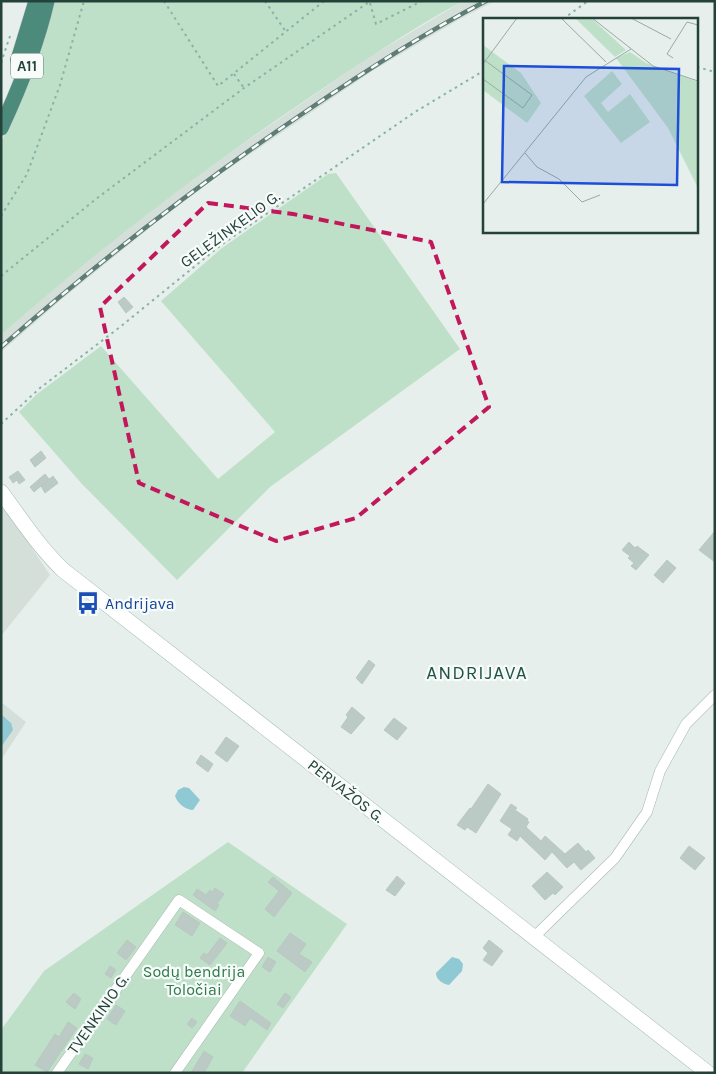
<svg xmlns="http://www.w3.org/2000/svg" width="716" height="1074" font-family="Karla,sans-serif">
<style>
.built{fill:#d4dfda}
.green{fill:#bfe0c8}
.water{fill:#8ec9d4}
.building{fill:#bbcac4;stroke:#b8c9c2}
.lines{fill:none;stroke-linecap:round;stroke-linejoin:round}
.minor-casing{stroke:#a8b8b2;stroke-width:11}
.secondary-casing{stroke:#a4bbb3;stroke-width:16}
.trunk-casing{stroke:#c2cac8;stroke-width:16}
.path{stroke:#86b3a5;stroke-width:2;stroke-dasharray:2.5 4;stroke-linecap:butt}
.minor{stroke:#fff;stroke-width:10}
.secondary{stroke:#fff;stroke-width:15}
.trunk{stroke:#4c8a7c;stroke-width:15}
.rail-casing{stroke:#5f7d75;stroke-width:4.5}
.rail{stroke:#f7fbf9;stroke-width:2.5;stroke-dasharray:8;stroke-linecap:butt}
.marked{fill:none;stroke:#c2185b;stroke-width:4;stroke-dasharray:10 6;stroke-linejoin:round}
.labels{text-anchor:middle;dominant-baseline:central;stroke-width:4.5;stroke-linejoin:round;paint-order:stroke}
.shield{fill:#f7fbf9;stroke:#637a73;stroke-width:1}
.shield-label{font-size:15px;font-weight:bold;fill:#24423a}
.street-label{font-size:16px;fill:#24423a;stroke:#f7fbf9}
.transit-label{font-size:16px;fill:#164399;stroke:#f7fbf9;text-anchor:start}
.park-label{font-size:16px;fill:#2d7a4b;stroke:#f7fbf9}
.quarter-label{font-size:19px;letter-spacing:1px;fill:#1f5548;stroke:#f7fbf9}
.inset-road{fill:none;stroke:#98aaa4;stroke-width:1}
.view{fill:#1d4ed8;fill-opacity:0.15;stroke:#1d4ed8;stroke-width:2.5}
.inset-edge{fill:none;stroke:#24423a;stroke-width:2.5}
</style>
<rect width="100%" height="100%" fill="#e6efeb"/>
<path class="built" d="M 463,1 L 495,1 L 460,19 L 372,71 L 218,176 L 158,221 L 62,299 L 1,352 L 1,335 L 54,288 L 149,211 L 209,167 L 365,60 Z
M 1,502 L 50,575 L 1,636 Z
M 1,702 L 26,722 L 1,760 Z"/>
<path class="green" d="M 51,1 L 463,1 C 406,32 353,68 300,104 C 195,175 96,251 1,335 L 1,142 L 6,132 Z
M 336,173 L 460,349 L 270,487 L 177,580 L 82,484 L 19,412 L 37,394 L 101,346 L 218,479 L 275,432 L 161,301 L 222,248 L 328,174 Z
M 228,842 L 347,924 L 242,1073 L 1,1073 L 1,1030 L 44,971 Z"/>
<path class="water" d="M 1,714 L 11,723 L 13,730 L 1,747 Z
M 184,787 L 189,788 L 200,800 L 193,810 C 186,810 177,803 175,796 L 178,790 Z
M 452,957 L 459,959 L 463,964 L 462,971 L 449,985 C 443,984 436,980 436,973 Z"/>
<path class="building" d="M 124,297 L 133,307 L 126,313 L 118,302 Z
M 41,451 L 46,458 L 35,467 L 30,460 Z
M 18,471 L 25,480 L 19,484 L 17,480 L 13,483 L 9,477 Z
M 45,474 L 49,479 L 34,492 L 30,487 Z
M 53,476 L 58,483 L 45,493 L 41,486 Z
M 715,531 L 715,562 L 699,550 Z
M 629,542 L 635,548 L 637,546 L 649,555 L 636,570 L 631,566 L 634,563 L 628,558 L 630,556 L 622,550 Z
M 667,560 L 676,568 L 663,583 L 654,575 Z
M 369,660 L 375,665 L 362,684 L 356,678 Z
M 352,707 L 365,718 L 351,734 L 341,727 L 348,717 L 346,715 Z
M 394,718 L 407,728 L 397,740 L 384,730 Z
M 226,737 L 239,746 L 227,762 L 215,753 Z
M 201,755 L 213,764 L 208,772 L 196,763 Z
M 488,784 L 501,794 L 476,833 L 467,827 L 465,830 L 457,825 L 470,808 L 471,809 Z
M 511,804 L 517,808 L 515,810 L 528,819 L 527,821 L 529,822 L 526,827 L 541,841 L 545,836 L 565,854 L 578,843 L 586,852 L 588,850 L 595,858 L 581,870 L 574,862 L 567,868 L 552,852 L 545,860 L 520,836 L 517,841 L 508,835 L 512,829 L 500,821 Z
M 689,846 L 705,858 L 695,870 L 680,858 Z
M 547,872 L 563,887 L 555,895 L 553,893 L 545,900 L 532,886 Z
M 397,876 L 405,883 L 395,896 L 386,890 Z
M 273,877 L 292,893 L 274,917 L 265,909 L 279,891 L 268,882 Z
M 215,888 L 224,894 L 217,904 L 219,905 L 215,911 L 193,895 L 197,889 L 206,895 L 210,890 L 212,892 Z
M 183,912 L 200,923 L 192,936 L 175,925 Z
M 290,933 L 306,944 L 299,954 L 312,962 L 305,972 L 277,951 Z
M 220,938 L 227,943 L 210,965 L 200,958 L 204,953 L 207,955 Z
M 127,940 L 136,947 L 126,960 L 117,953 Z
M 489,940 L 503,951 L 492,966 L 483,960 L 488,953 L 483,948 Z
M 268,957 L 276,962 L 270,972 L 262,967 Z
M 110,966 L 116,970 L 111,978 L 105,974 Z
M 74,993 L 81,999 L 75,1009 L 66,1002 Z
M 285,993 L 291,997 L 283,1008 L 277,1004 Z
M 240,1001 L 271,1023 L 267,1030 L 250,1018 L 245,1026 L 230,1016 Z
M 116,1005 L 125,1011 L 116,1025 L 107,1019 Z
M 192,1018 L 197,1022 L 192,1028 L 187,1024 Z
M 68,1022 L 77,1028 L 47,1072 L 35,1065 L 55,1034 L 59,1037 Z
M 204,1051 L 213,1057 L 204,1073 L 191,1073 Z
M 85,1054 L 93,1058 L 88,1069 L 79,1064 Z"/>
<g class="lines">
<defs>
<path id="minor" d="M 534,937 L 615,858 L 647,812 L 660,771 L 686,724 L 715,695
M 57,1073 L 179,900 L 259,953 L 175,1073"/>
<path id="secondary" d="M 1,492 C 21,519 39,547 63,570 L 708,1073"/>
<path id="trunk" d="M 18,60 L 36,1
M 1,128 C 20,87 37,45 47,1"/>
</defs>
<use href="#minor" class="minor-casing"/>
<use href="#secondary" class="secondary-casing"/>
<use href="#trunk" class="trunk-casing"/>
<path class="path" d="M 164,1 L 218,86 L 324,1
M 265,1 L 286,32
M 370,3 L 376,24 L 422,1
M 563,19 L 588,1
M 1,63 L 11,33
M 697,67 L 715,72
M 234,74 L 244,88
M 1,216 L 27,174 L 60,85 L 84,1
M 1,276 L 96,199 L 244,88 L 369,2
M 1,424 L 40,388 L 120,327 L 221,245 L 415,112 L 485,70"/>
<use href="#minor" class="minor"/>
<use href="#secondary" class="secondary"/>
<use href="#trunk" class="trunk"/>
<defs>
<path id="rail" d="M 1,347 C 97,263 197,185 302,114 C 362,73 422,34 486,1"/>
</defs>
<use href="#rail" class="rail-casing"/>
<use href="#rail" class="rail"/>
</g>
<path class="marked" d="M 208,203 L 293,214 L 431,242 L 489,407 L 356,518 L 276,541 L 139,483 L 100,307 Z"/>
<defs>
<symbol id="bus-bare" viewBox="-9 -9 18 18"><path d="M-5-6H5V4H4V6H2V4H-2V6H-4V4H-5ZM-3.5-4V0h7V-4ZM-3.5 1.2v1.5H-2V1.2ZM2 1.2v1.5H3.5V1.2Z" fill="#1a4fb4" stroke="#f7fbf9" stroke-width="2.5" paint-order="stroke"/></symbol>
</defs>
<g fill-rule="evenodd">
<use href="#bus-bare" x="72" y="587" width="32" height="32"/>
</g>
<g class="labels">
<rect class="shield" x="11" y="53.5" width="32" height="25" rx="4"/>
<g class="shield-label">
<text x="27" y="66">A11</text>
</g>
<g class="street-label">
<text transform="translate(230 229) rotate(-36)">GELEŽINKELIO G.</text>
<text transform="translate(346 791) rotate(38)">PERVAŽOS G.</text>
<text transform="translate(98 1014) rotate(-55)">TVENKINIO G.</text>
</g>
<g class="transit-label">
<text x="105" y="603">Andrijava</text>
</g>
<g class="park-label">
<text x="194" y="971">Sodų bendrija<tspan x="194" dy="18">Toločiai</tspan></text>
</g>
<g class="quarter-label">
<text x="477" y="673">ANDRIJAVA</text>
</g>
</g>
<g transform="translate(483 18)">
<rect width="215" height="215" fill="#e6efeb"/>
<path d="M 92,0 L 108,0 L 143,32 L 132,39 ZM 0,27 L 38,55 L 58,85 L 44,105 L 0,72 ZM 147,34 L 163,45 L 215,64 L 215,170 L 185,110 L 133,40 ZM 129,53 L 139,66 L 118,85 L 125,94 L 147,76 L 167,104 L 138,125 L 101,78 Z" fill="#bfe0c8"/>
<path class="inset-road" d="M 78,0 L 123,44M 109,0 L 170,48 L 215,63M 148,0 L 188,21M 190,40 L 184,36 L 204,4 L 215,7M 0,41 L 49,77 L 40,90 L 0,61M 0,46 L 34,0M 42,135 L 54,149 L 76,161 L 99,184 L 117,177M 0,186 L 103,59 L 148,31"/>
<path class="view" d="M 21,48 L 196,51 L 194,167 L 19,164 Z"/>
<rect width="215" height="215" class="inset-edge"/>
</g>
<rect width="716" height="1074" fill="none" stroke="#24423a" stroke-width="5"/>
</svg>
